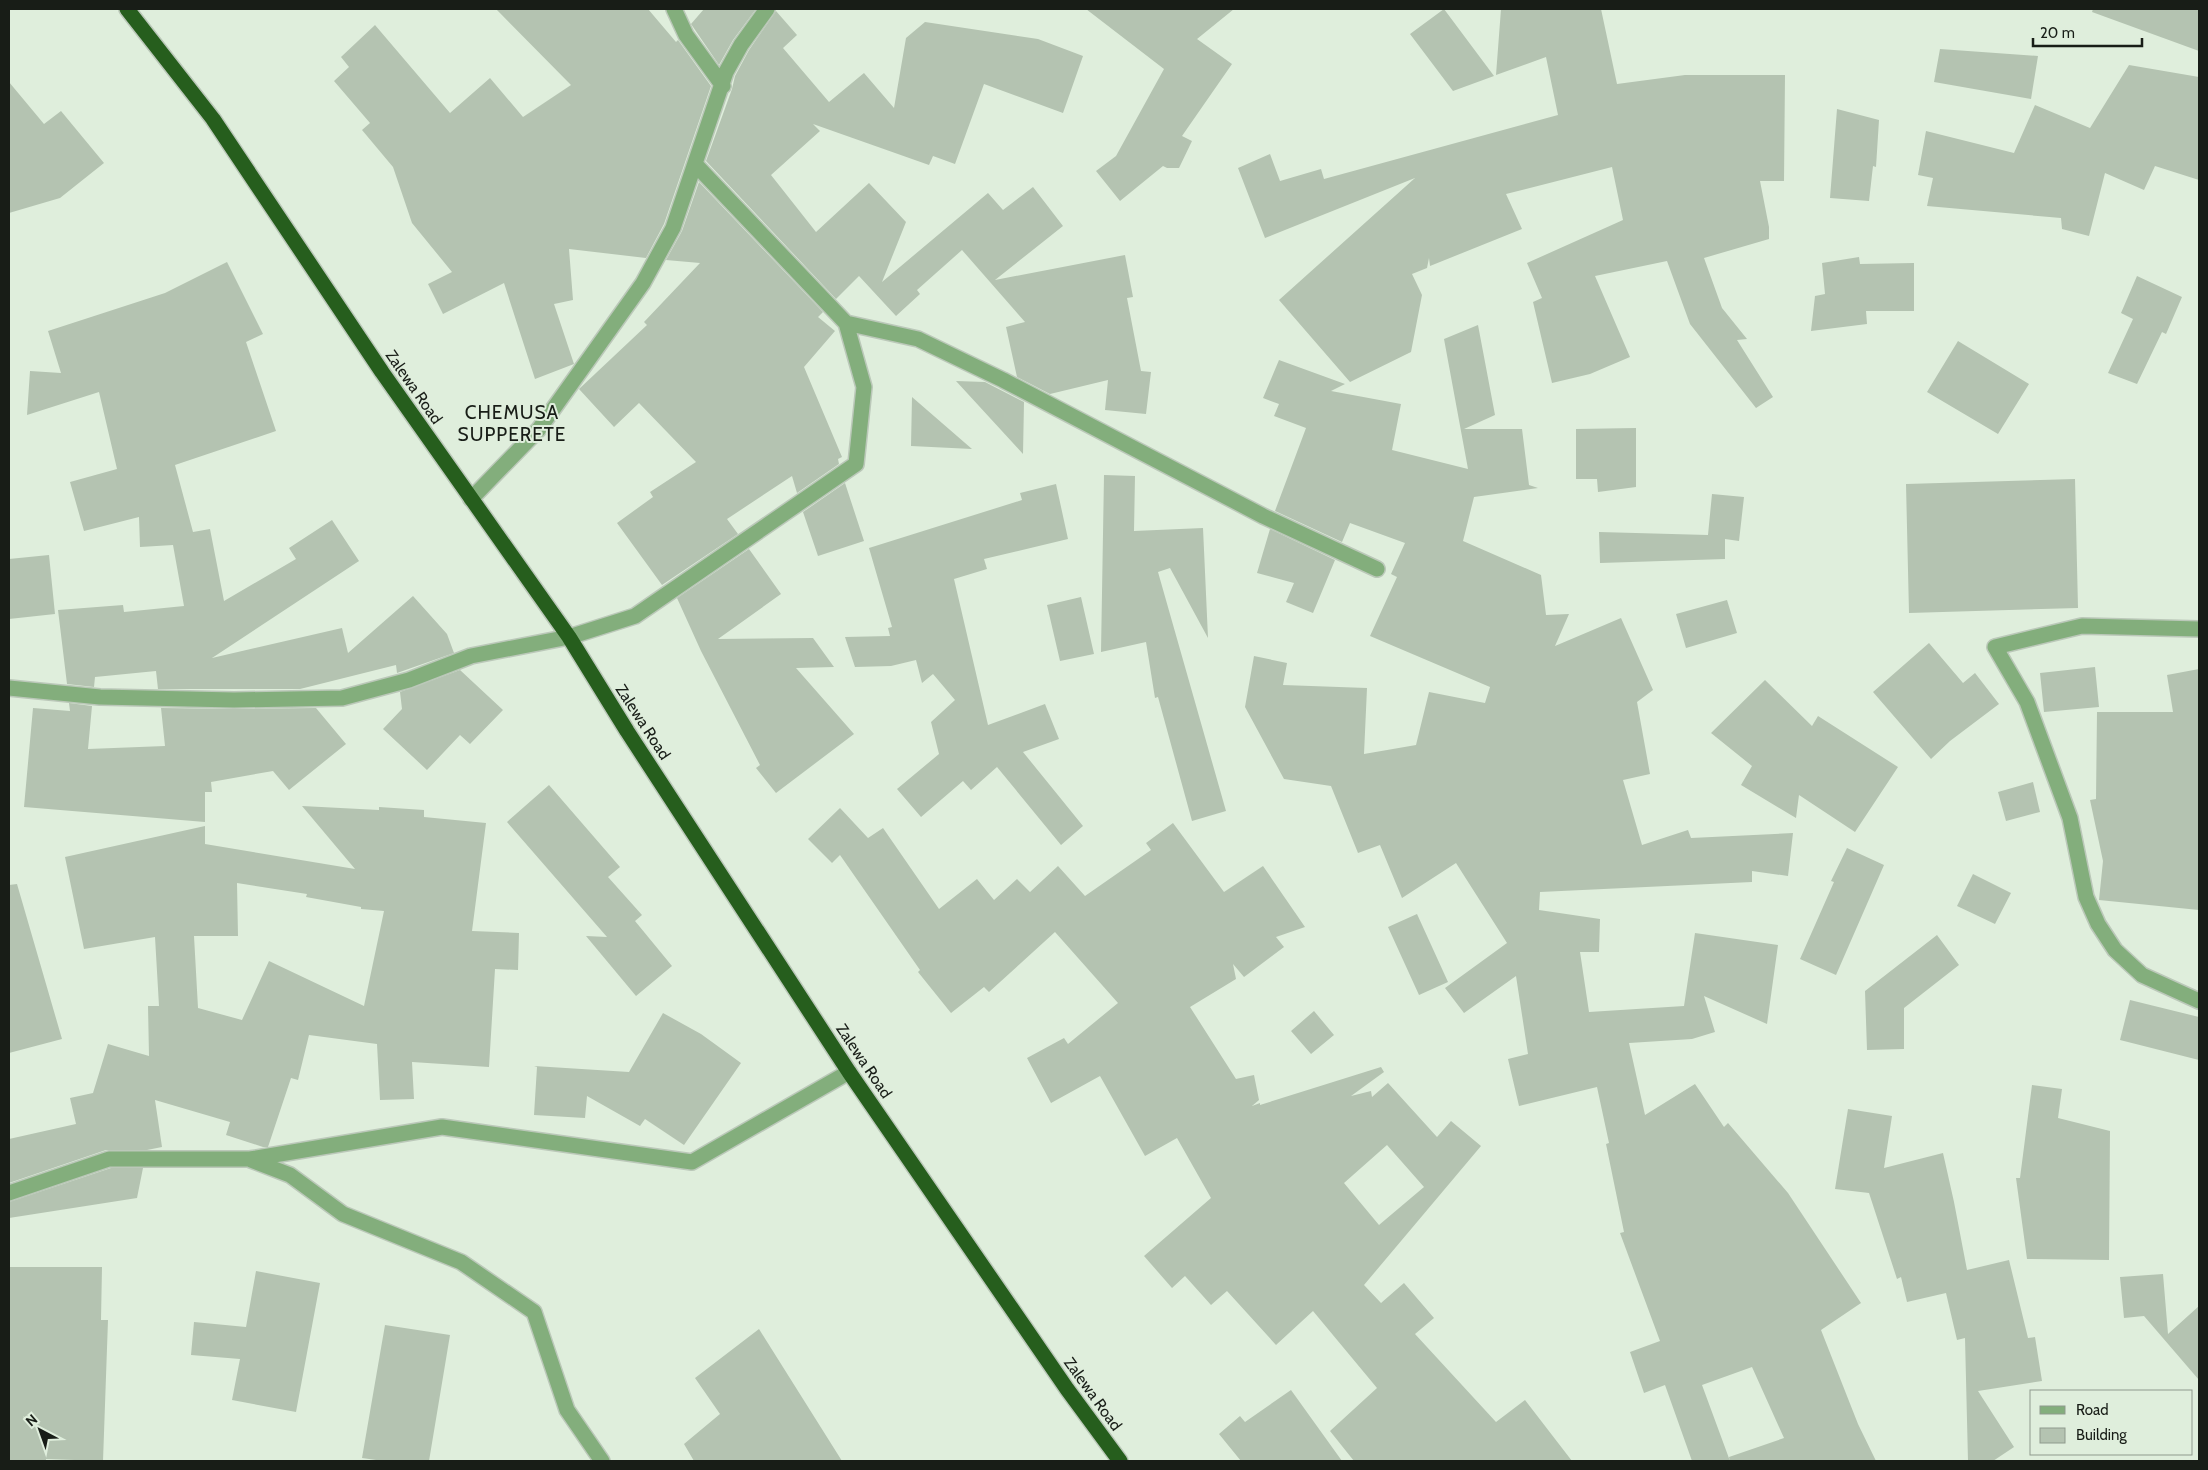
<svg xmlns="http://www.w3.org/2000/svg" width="2208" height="1470" font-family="Cabin,sans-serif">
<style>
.building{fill:#b4c3b1;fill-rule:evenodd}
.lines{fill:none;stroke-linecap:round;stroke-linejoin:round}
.minor-casing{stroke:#bbc8b9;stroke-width:18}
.highway-casing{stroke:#bbc8b9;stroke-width:18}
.minor{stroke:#83ae7c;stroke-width:15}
.highway{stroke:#265e1d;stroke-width:15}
.labels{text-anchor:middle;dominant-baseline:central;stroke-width:4;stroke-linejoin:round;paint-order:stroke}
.street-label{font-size:16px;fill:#181d17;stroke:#dfeedc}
.quarter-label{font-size:19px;letter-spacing:1px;fill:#181d17;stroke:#dfeedc}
</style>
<rect width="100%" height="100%" fill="#dfeedc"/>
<path class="building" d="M 496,9 L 648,9 L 676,42 L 678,40 L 711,86 L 664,224 L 646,258 L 569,249 L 573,300 L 554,304 L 574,364 L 535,379 L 504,283 L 443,314 L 428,284 L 452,272 L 412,223 L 393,167 L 362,130 L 370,123 L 334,81 L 349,67 L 341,57 L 375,25 L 450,113 L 490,78 L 523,117 L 571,85 Z
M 704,9 L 756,9 L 733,40 L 719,65 L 691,24 Z
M 1086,9 L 1234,9 L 1197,39 L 1232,64 L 1182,136 L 1192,141 L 1179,168 L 1167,168 L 1163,166 L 1120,201 L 1096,171 L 1116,156 L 1164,69 Z
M 1444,9 L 1494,76 L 1453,91 L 1410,34 Z
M 1501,9 L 1601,9 L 1617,84 L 1685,75 L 1785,75 L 1784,181 L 1760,181 L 1769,227 L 1769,239 L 1704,258 L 1722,308 L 1747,339 L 1737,340 L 1773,397 L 1756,408 L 1690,324 L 1667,261 L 1595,276 L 1630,357 L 1590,374 L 1552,383 L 1533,302 L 1542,298 L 1527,263 L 1623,220 L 1612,167 L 1506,194 L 1522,229 L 1430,266 L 1429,258 L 1427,268 L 1412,274 L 1422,295 L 1411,352 L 1350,382 L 1279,300 L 1415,178 L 1265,238 L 1238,168 L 1270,154 L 1280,181 L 1321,169 L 1324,179 L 1558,115 L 1546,57 L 1496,75 Z
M 2093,9 L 2199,9 L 2199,51 L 2092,12 Z
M 776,11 L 797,35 L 783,48 L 829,102 L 864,73 L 894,108 L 906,38 L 925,22 L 1038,39 L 1083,56 L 1063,113 L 984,84 L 955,164 L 933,156 L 929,165 L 813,124 L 820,131 L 771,175 L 816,232 L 869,183 L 906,222 L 882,282 L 988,193 L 1003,210 L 1033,187 L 1063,226 L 995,280 L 1125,255 L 1133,297 L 1127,298 L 1141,371 L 1151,372 L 1146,414 L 1105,410 L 1108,380 L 1050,394 L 1017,377 L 1006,327 L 1025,322 L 962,250 L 917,290 L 920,294 L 896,316 L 859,276 L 836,299 L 706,161 L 732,89 L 735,76 L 749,50 Z
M 1940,49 L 2038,56 L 2031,99 L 1934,82 Z
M 2129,65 L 2199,77 L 2199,180 L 2155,166 L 2144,190 L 2105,173 L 2089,236 L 2062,229 L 2061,218 L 1927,206 L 1933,178 L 1918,175 L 1926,131 L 2014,153 L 2035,105 L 2090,128 Z
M 9,82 L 44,124 L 61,111 L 104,163 L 60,198 L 9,213 Z
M 1837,109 L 1879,120 L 1876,167 L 1873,166 L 1869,201 L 1830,198 Z
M 699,182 L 823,312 L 818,317 L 835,331 L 804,367 L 842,457 L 838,459 L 839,464 L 797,493 L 792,476 L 727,519 L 738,534 L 662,585 L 617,523 L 653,497 L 650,492 L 696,462 L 639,403 L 614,427 L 579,389 L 647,325 L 644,322 L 700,263 L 666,260 L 682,231 Z
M 1859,257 L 1860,264 L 1914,263 L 1914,311 L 1866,311 L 1867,324 L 1811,331 L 1815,296 L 1825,294 L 1822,263 Z
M 227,262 L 263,334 L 246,342 L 276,431 L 175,465 L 193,532 L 210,529 L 224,601 L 296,559 L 289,548 L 332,520 L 359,561 L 212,658 L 342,628 L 348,653 L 413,596 L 447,634 L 454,653 L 397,673 L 396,665 L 300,689 L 158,689 L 156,671 L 95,677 L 94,687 L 67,684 L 58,610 L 123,605 L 124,612 L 184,606 L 173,545 L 140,547 L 139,517 L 84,531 L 70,482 L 117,469 L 99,392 L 27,415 L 30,371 L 61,373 L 48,331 L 165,293 Z
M 2137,276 L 2182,297 L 2166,334 L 2162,332 L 2137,384 L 2108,373 L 2133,319 L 2121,313 Z
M 1478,325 L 1495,415 L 1464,429 L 1522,429 L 1529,485 L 1538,488 L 1474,497 L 1463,541 L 1541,575 L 1546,615 L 1569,614 L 1555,646 L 1621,618 L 1653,690 L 1637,702 L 1650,774 L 1623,780 L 1642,845 L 1688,830 L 1691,838 L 1793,833 L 1788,876 L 1752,871 L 1752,882 L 1540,892 L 1539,910 L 1600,919 L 1599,952 L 1580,952 L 1589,1012 L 1684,1006 L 1695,933 L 1778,945 L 1767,1024 L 1704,996 L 1715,1032 L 1692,1039 L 1629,1043 L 1645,1115 L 1695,1084 L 1724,1127 L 1728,1123 L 1788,1193 L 1861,1303 L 1821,1330 L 1858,1424 L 1876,1461 L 1730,1461 L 1729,1457 L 1784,1438 L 1752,1367 L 1702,1385 L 1730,1461 L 1692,1461 L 1665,1385 L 1644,1393 L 1630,1352 L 1660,1341 L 1620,1233 L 1624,1232 L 1606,1144 L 1609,1143 L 1597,1087 L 1519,1106 L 1508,1059 L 1528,1054 L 1516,976 L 1464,1013 L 1445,988 L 1507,943 L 1456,863 L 1402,898 L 1380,845 L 1358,853 L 1331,786 L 1284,779 L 1245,707 L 1254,656 L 1287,663 L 1283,685 L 1367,688 L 1364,754 L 1416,745 L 1429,692 L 1485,703 L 1490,687 L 1370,636 L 1397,577 L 1391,574 L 1405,543 L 1350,523 L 1342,542 L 1275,511 L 1306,428 L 1274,416 L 1279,404 L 1263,398 L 1279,360 L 1345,384 L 1331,391 L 1401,404 L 1392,450 L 1468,469 L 1444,339 Z
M 1958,341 L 2029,384 L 1998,434 L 1927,392 Z
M 956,381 L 985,382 L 1024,402 L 1023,454 Z
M 912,397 L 972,449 L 911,446 Z
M 1636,428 L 1636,487 L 1598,492 L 1597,479 L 1576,479 L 1576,429 Z
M 1104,475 L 1135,476 L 1134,531 L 1203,528 L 1208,638 L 1170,568 L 1158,572 L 1226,811 L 1192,821 L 1158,697 L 1155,698 L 1146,642 L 1101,652 Z
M 2075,479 L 2078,608 L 1909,613 L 1906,484 Z
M 845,483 L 864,541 L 818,556 L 803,512 Z
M 1056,484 L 1068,539 L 984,559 L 987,569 L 954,579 L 988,725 L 1045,704 L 1059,739 L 1023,752 L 1083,826 L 1061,845 L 997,767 L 971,790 L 963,781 L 921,817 L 897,789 L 939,754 L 931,722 L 955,700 L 933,674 L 922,683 L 916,660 L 891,666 L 855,667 L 845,637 L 890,636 L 888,628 L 892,627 L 869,548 L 1022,500 L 1020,493 Z
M 1712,494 L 1744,497 L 1739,541 L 1725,539 L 1725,559 L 1600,563 L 1599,532 L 1708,535 Z
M 1270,529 L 1335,560 L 1313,613 L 1286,602 L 1294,583 L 1257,573 Z
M 749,549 L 781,594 L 718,639 L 813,638 L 834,667 L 796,668 L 854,734 L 776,793 L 756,768 L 760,765 L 701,651 L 677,598 Z
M 49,555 L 55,614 L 9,619 L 9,559 Z
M 1081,597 L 1094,654 L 1060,661 L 1047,605 Z
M 1727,600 L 1737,633 L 1686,648 L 1676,614 Z
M 1929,643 L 1963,683 L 1975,673 L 1999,704 L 1950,741 L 1931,759 L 1873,692 Z
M 2095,667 L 2099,707 L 2044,712 L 2040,673 Z
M 2199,669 L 2199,910 L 2099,900 L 2103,861 L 2090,800 L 2096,799 L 2097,712 L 2173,712 L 2167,675 Z
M 460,670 L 503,710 L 470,744 L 460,735 L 427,770 L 383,729 L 402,709 L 400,692 Z
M 1765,680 L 1812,726 L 1818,716 L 1898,767 L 1855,832 L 1799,795 L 1796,818 L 1741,785 L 1752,766 L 1711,733 Z
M 69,703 L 92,706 L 88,749 L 165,746 L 161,708 L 234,709 L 316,708 L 346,744 L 289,790 L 273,771 L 211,782 L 212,792 L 205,792 L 205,822 L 24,807 L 33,708 L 70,711 Z
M 2033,782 L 2040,812 L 2006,821 L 1998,792 Z
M 549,785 L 620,867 L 608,877 L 642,915 L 635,921 L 672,966 L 636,996 L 586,936 L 607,937 L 507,822 Z
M 302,806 L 379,810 L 379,807 L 424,810 L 424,817 L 486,823 L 472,931 L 519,933 L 518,970 L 495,969 L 489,1067 L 412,1062 L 414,1099 L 380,1100 L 377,1044 L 309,1035 L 298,1080 L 291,1078 L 268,1147 L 263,1147 L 226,1135 L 230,1122 L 155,1100 L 162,1147 L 147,1150 L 106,1150 L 9,1183 L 9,1139 L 76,1124 L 70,1098 L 93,1093 L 108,1044 L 149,1056 L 148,1006 L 159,1006 L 155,937 L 84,949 L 65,857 L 205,826 L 205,844 L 355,869 ZM 237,883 L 307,894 L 306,897 L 361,907 L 361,909 L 384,911 L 364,1006 L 269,961 L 242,1020 L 198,1008 L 194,936 L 238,936 Z
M 840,808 L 868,838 L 883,828 L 939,909 L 977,879 L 994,900 L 1017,879 L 1030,892 L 1058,866 L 1085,896 L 1151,850 L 1146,843 L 1173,823 L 1224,892 L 1263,866 L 1305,927 L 1276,937 L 1284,947 L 1244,977 L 1233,964 L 1236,979 L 1190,1007 L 1236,1079 L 1254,1075 L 1259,1100 L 1252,1106 L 1260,1103 L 1260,1105 L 1381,1067 L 1384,1072 L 1351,1096 L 1371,1091 L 1372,1097 L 1388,1083 L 1437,1137 L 1451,1121 L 1481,1146 L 1364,1285 L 1381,1303 L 1404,1283 L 1434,1318 L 1415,1334 L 1496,1422 L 1525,1400 L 1572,1461 L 1354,1461 L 1330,1431 L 1377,1388 L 1313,1311 L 1276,1345 L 1227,1291 L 1211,1305 L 1185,1276 L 1172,1288 L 1144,1256 L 1211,1198 L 1177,1138 L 1145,1156 L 1100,1076 L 1051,1103 L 1027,1058 L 1064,1038 L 1068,1044 L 1118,1003 L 1055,932 L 989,992 L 984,987 L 951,1013 L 918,972 L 920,970 L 840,855 L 832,863 L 808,839 ZM 1387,1145 L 1424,1187 L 1379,1225 L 1344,1183 Z
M 1847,848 L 1884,865 L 1836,975 L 1800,959 L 1834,882 L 1831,881 Z
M 1973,874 L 2011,893 L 1995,924 L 1957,906 Z
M 17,884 L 62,1039 L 9,1053 L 9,885 Z
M 1417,914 L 1448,982 L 1419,995 L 1388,927 Z
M 1937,935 L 1959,965 L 1904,1008 L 1904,1049 L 1867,1050 L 1865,991 Z
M 2130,1000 L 2199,1017 L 2199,1060 L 2120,1040 Z
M 1314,1011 L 1334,1035 L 1311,1054 L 1291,1031 Z
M 663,1013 L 701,1034 L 741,1063 L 684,1145 L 645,1119 L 640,1126 L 587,1096 L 585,1118 L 534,1115 L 537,1067 L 534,1066 L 629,1072 Z
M 2032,1085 L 2062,1089 L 2058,1118 L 2110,1131 L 2109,1260 L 2027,1259 L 2016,1178 L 2020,1178 Z
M 1848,1109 L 1892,1116 L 1884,1168 L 1943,1153 L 1954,1202 L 1967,1270 L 2009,1260 L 2028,1338 L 2035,1337 L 2042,1381 L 1978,1391 L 2014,1447 L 1993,1461 L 1968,1461 L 1965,1338 L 1957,1340 L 1946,1293 L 1907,1302 L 1901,1277 L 1897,1279 L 1869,1193 L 1835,1189 Z
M 111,1168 L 143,1168 L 137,1198 L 9,1218 L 9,1202 Z
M 9,1267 L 102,1267 L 101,1320 L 108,1320 L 103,1461 L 46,1459 L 46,1461 L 9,1461 Z
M 256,1271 L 320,1283 L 296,1412 L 232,1400 L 240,1359 L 191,1355 L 194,1322 L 246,1327 Z
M 2163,1274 L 2168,1334 L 2199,1306 L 2199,1380 L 2144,1316 L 2124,1318 L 2120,1277 Z
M 385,1325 L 450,1335 L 429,1461 L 383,1461 L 362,1458 Z
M 759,1329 L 842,1461 L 694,1461 L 684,1444 L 720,1414 L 695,1378 Z
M 1291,1390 L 1342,1461 L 1241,1461 L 1219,1434 L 1240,1416 L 1245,1422 Z"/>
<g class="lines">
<defs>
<path id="minor" d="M 674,9 L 686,35 L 723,86
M 846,323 L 918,339 L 1003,380 L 1263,516 L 1377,569
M 471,499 L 539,429 L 643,283 L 673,228 L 726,72 L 741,45 L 767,9
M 2199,629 L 2082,626 L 1995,647 L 2027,702 L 2070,818 L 2086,897 L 2098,924 L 2115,950 L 2142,975 L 2199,1001
M 9,688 L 100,697 L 234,700 L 342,698 L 409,680 L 471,656 L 569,637 L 635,616 L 856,464 L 864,387 L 846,323 L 695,164
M 251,1160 L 290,1175 L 343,1214 L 461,1262 L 534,1312 L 567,1410 L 602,1461
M 9,1193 L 109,1159 L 250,1159 L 442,1127 L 692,1162 L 849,1072"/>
<path id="highway" d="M 127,9 L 213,119 L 382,372 L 569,637 L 627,731 L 849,1072 L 1067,1389 L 1120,1461"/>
</defs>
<use href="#minor" class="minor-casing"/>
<use href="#highway" class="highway-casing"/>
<use href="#minor" class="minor"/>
<use href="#highway" class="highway"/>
</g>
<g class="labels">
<g class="street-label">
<text transform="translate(414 387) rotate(55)">Zalewa Road</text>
<text transform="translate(643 722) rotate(57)">Zalewa Road</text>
<text transform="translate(864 1061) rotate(56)">Zalewa Road</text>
<text transform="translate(1093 1394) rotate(54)">Zalewa Road</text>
</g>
<g class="quarter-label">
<text x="512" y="412">CHEMUSA<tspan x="512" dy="22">SUPPERETE</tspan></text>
</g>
</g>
<rect width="2208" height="1470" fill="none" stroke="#181d17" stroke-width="20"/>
<rect x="2030" y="1390" width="162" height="65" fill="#dfeedc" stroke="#8f9a8d"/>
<rect x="2040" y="1406" width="25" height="8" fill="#83ae7c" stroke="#8f9a8d"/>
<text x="2076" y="1415" font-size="15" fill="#181d17">Road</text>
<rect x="2040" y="1428" width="25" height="15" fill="#b4c3b1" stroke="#8f9a8d"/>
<text x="2076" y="1440" font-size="15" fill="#181d17">Building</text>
<g transform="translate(40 1430) rotate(319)" stroke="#dfeedc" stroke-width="4" paint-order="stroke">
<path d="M0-4L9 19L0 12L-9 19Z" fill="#181d17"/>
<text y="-8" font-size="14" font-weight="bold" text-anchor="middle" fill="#181d17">N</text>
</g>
<path d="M2033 38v8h109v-8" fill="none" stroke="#181d17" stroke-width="2.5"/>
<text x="2040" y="38" font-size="15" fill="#181d17" stroke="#dfeedc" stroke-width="4" paint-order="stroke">20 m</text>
</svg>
